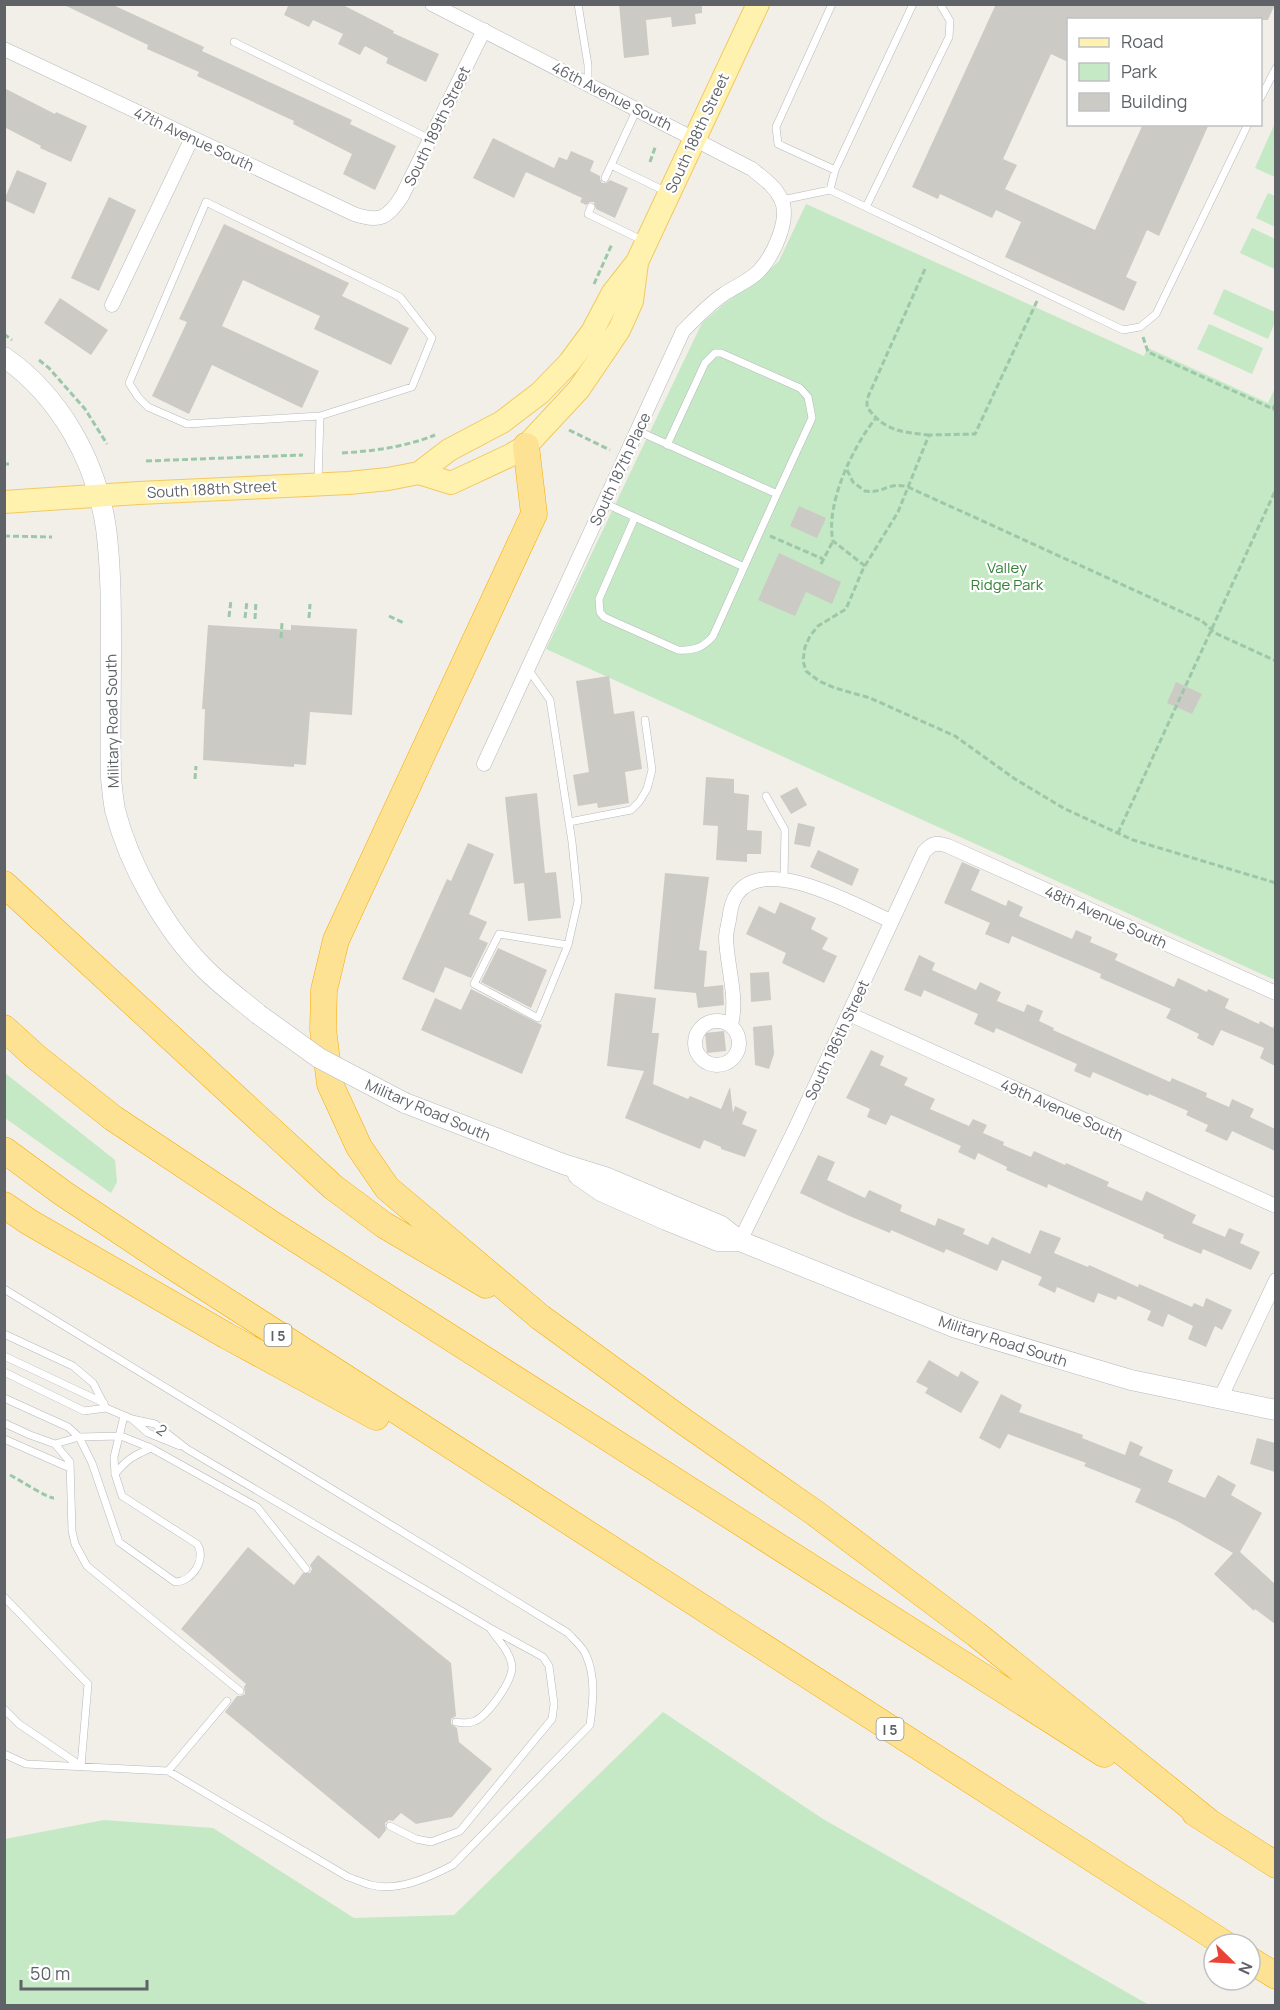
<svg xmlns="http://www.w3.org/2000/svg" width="1280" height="2010" font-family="Manrope,sans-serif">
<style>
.green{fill:#c5e8c5}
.building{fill:#cccac5}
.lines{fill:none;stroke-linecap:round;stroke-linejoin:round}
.lane-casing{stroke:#b5b8bc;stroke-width:8}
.street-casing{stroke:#b5b8bc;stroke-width:15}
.secondary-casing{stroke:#b6babf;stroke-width:21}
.primary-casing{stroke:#f2c960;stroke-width:24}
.highway-casing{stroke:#f9ab00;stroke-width:27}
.path{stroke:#9cc7a9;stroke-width:3;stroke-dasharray:6 3;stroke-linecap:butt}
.lane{stroke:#fff;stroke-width:7}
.street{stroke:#fff;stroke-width:14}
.secondary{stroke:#fff;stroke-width:20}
.primary{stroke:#fff2af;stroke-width:22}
.highway{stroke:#fde293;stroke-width:26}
.secondary-bridge-casing{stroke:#b6babf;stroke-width:21;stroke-linecap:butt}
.secondary-bridge{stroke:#fff;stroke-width:20}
.labels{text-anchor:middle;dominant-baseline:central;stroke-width:4.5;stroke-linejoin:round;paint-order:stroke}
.shield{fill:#fff;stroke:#8f9295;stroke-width:1.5}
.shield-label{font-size:14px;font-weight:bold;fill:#5f6368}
.street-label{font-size:15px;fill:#5f6368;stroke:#fff}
.park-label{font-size:15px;fill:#348238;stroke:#fff}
</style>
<rect width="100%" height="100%" fill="#f1efe8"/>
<path class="green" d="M 1275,123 L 1275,177 L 1255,168 Z
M 1268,193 L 1275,196 L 1275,227 L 1256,218 Z
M 806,204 L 1144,356 L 1148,348 L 1268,403 L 1275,388 L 1275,980 L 546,649 L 702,323 L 725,303 L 756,282 L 779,261 Z
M 1252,228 L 1275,239 L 1275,269 L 1240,253 Z
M 1224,289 L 1275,312 L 1275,322 L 1268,339 L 1213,314 Z
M 1209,324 L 1263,348 L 1252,374 L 1197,349 Z
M 5,1073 L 115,1160 L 117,1182 L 111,1193 L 5,1118 Z
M 663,1712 L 823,1819 L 1149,2005 L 5,2005 L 5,1839 L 104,1820 L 213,1828 L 354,1918 L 454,1915 Z"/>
<path class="building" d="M 62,4 L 111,4 L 204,47 L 202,51 L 352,120 L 350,124 L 396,146 L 375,190 L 343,174 L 352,154 L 293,124 L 294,121 L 197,76 L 199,72 L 147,49 L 148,45 Z
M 289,4 L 341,4 L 394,31 L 393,33 L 439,54 L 426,82 L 386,63 L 388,58 L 365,46 L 360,55 L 338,44 L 343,34 L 313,20 L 309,27 L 284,15 Z
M 619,4 L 702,4 L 702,13 L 695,14 L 696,24 L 672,27 L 671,17 L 646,20 L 649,55 L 624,58 Z
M 996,4 L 1275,4 L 1268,20 L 1068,20 L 1068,62 L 1051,54 L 1003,159 L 1017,165 L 1005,189 L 1095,230 L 1143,124 L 1209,124 L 1159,236 L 1147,230 L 1126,277 L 1137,282 L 1124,311 L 1005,257 L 1021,222 L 996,210 L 992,218 L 940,194 L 938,199 L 912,187 Z
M 4,88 L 55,114 L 56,112 L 87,126 L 71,162 L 40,148 L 41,146 L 4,127 Z
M 493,138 L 554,168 L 559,157 L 567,160 L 571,151 L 594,161 L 590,171 L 600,176 L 600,179 L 602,183 L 606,183 L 610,180 L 628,188 L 615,218 L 596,209 L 594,202 L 590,202 L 586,205 L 580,202 L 582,198 L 526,172 L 514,198 L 473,178 Z
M 17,170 L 47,183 L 34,214 L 4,200 Z
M 109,197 L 136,210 L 99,291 L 71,278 Z
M 224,224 L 349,283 L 342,296 L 409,328 L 391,365 L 314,329 L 320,316 L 243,280 L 222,326 L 319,371 L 302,408 L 212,365 L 189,414 L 152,396 L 187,322 L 179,319 Z
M 60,298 L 108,330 L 91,355 L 44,323 Z
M 799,506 L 826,518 L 817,538 L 790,526 Z
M 779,553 L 841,582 L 832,604 L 806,592 L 795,616 L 758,600 Z
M 208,625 L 291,630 L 291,625 L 357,629 L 352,715 L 310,712 L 306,765 L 294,764 L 294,767 L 203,760 L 205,709 L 202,709 Z
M 609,676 L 614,714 L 634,711 L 642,769 L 625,772 L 629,803 L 598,808 L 597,803 L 578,806 L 573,775 L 589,772 L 576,681 Z
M 1176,682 L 1202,694 L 1192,714 L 1167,703 Z
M 706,777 L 734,779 L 734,793 L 749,795 L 747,830 L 762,831 L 761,854 L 747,854 L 747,862 L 716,860 L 718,826 L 703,825 Z
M 797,787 L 807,805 L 791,814 L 780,796 Z
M 537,793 L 545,873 L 556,872 L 561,918 L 528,921 L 524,883 L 514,884 L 505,797 Z
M 798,823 L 815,827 L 810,847 L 794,844 Z
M 468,843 L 494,854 L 469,914 L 487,922 L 479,939 L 488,943 L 471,978 L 445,967 L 434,993 L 402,979 L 447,879 L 451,881 Z
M 818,850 L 859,869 L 852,886 L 810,867 Z
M 962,862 L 980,870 L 971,890 L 1006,906 L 1008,900 L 1023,907 L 1019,916 L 1072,939 L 1076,930 L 1092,937 L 1090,942 L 1118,954 L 1115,960 L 1174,987 L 1178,978 L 1207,992 L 1208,989 L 1229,999 L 1225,1008 L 1259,1024 L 1260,1021 L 1273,1028 L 1275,1023 L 1275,1066 L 1260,1058 L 1264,1048 L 1221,1030 L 1213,1046 L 1197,1038 L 1199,1034 L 1166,1018 L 1171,1009 L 1100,978 L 1101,974 L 1012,936 L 1009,944 L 985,934 L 990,923 L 944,903 Z
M 665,873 L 709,877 L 699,950 L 707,951 L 704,987 L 723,985 L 724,1005 L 698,1008 L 696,993 L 654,989 Z
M 780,902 L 816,918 L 811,929 L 828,938 L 822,949 L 837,956 L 824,983 L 782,963 L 786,953 L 746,934 L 759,906 L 775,914 Z
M 498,948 L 547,970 L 531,1008 L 481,982 Z
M 919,955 L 935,963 L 932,970 L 976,990 L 980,982 L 1001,992 L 997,1001 L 1024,1012 L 1027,1004 L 1043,1011 L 1039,1021 L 1054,1028 L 1053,1030 L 1170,1082 L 1172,1078 L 1207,1093 L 1206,1097 L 1229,1107 L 1232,1099 L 1254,1109 L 1250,1117 L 1275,1129 L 1275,1151 L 1232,1131 L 1227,1141 L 1205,1131 L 1208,1125 L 1186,1115 L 1188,1111 L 1149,1094 L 1148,1096 L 1093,1072 L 1090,1078 L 1074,1071 L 1077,1064 L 996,1028 L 994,1033 L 974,1024 L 978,1014 L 924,990 L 921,997 L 904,990 Z
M 769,972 L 771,1000 L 751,1002 L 750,973 Z
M 471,989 L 542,1025 L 522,1074 L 421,1030 L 435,998 L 461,1010 Z
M 615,993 L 656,998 L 652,1033 L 659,1033 L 653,1084 L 688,1099 L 690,1096 L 721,1109 L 730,1087 L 733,1113 L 735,1106 L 747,1112 L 742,1124 L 757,1130 L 745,1157 L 721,1149 L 721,1147 L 704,1140 L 700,1149 L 625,1118 L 644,1071 L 607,1066 Z
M 772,1025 L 774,1054 L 769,1069 L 755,1065 L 753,1027 Z
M 724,1031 L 726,1051 L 707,1053 L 705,1033 Z
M 871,1050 L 884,1056 L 880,1065 L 908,1078 L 904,1085 L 935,1099 L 930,1109 L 969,1126 L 973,1119 L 987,1125 L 983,1133 L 1004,1142 L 1003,1145 L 1031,1157 L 1034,1151 L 1065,1165 L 1066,1163 L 1109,1182 L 1107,1186 L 1142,1201 L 1146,1191 L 1196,1215 L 1192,1223 L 1225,1237 L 1229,1228 L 1244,1234 L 1240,1243 L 1260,1252 L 1251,1270 L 1203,1249 L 1201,1254 L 1163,1238 L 1164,1235 L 1048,1184 L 1047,1188 L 1006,1170 L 1007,1167 L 978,1153 L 975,1160 L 958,1152 L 961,1146 L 891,1115 L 886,1125 L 867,1117 L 870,1109 L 846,1098 Z
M 818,1155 L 835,1162 L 827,1180 L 865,1198 L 869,1190 L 902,1205 L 900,1211 L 935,1226 L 938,1218 L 965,1229 L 963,1234 L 988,1245 L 992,1237 L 1030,1254 L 1040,1230 L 1061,1238 L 1054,1253 L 1088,1267 L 1089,1265 L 1138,1287 L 1139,1284 L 1192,1307 L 1194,1303 L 1203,1307 L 1206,1298 L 1232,1310 L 1222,1330 L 1215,1326 L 1206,1347 L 1188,1339 L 1193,1326 L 1168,1314 L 1163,1327 L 1147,1320 L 1151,1311 L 1118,1296 L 1116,1300 L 1098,1293 L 1094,1303 L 1057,1287 L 1055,1293 L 1038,1285 L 1042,1277 L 1002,1260 L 997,1271 L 946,1249 L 944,1253 L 891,1230 L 890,1233 L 847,1215 L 800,1193 Z
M 929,1360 L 958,1377 L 961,1371 L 979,1382 L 961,1413 L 925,1393 L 928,1388 L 916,1382 Z
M 1001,1394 L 1022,1405 L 1019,1412 L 1083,1435 L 1082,1438 L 1125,1455 L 1130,1441 L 1143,1447 L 1139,1455 L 1173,1470 L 1168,1482 L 1205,1498 L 1218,1475 L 1236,1485 L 1231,1495 L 1262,1513 L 1240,1552 L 1275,1584 L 1275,1624 L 1255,1609 L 1254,1611 L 1214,1574 L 1233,1553 L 1177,1521 L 1135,1502 L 1141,1489 L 1084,1466 L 1086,1463 L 1008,1434 L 1000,1449 L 979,1438 Z
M 1257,1438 L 1275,1443 L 1275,1472 L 1250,1464 Z
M 248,1547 L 294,1585 L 303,1573 L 310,1573 L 312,1569 L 310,1565 L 318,1555 L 451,1663 L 456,1716 L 451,1719 L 451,1724 L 457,1728 L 459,1742 L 492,1769 L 452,1817 L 416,1824 L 401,1813 L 393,1821 L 389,1820 L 385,1823 L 386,1830 L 379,1839 L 225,1712 L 237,1696 L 241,1696 L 245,1694 L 244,1687 L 246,1684 L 181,1629 Z"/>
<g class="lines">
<defs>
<path id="lane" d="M 578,4 L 588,65 L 588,83
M 832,4 L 776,127 L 778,144 L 835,170
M 234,42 L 430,139
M 1260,99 L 1276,68
M 637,109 L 611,165 L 667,192
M 605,178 L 611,165
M 830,190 L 835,170 L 913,4
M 782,200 L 830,190 L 1123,330 L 1140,327 L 1156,314 L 1248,124
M 591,207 L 588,214 L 644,241
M 866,207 L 949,37 L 950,21 L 940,4
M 667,445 L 705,363 L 715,353 L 721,353 L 800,388 L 808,397 L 812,418 L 777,494
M 318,482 L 320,416 L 412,387 L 432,338 L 400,297 L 206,202 L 129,383 L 138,397 L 148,407 L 187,424 L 320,416
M 604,503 L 744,567
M 635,517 L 599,599 L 600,612 L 604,617 L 678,650 C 693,651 703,648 713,636 L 777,494 L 638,431
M 528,669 L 550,700 L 572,842 L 578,901 L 568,945 L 538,1018 L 474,984 L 499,934 L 568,945
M 766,796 L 785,830 L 784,879
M 569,822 L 631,810 L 639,802 L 647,789 L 652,770 L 645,720
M 4,1289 L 568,1633 C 574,1640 583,1647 586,1655 C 596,1677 593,1702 590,1725 L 453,1865 C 430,1877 398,1892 371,1885 C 363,1883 355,1879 348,1877 L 168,1771 L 26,1764 L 4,1754
M 4,1334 L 73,1366 L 93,1383 L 106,1408 L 132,1419 L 155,1424 L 187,1449 L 490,1628 L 543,1657 L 549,1666 L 554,1704 L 552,1719 L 460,1831 L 431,1842 L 416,1839 L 390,1826
M 4,1356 L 104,1403
M 4,1372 L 84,1411 L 106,1408
M 4,1398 L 68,1427 L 79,1437 L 92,1463 L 119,1542 L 175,1582 C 193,1582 207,1558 197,1544 L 122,1496 L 115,1474 L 114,1457 L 124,1416
M 132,1419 L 148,1433 L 180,1446
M 4,1423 L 30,1435 L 55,1444 L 70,1462 L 72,1531 L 75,1544 L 87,1566 L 240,1691
M 4,1439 L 70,1468
M 55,1444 L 79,1437 L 121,1436 L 151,1448 L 257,1507 L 306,1569
M 115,1474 C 127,1459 133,1456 151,1448
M 4,1597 L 88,1684 L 81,1766
M 4,1709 L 19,1724 L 81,1766
M 456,1722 C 463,1723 469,1724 475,1721 C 488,1715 512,1682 512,1667 C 511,1653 499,1641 491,1630
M 168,1771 L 227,1701"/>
<path id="street" d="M 432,4 L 752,169 C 763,178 775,186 781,199 C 791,219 773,256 759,271 C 749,281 736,286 724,294 C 709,304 696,318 683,331 L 484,764
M 4,49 L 354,214 C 380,223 388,218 402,196 L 484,30
M 112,305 L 192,138
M 849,1014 L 1276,1206
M695 1043a22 22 0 1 1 44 0a22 22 0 1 1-44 0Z
M 731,1025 C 738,997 727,967 726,938 C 726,932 728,926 729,920 C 730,911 732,901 737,894 C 766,853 858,907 891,921
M 740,1241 L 796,1127 L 924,852 C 932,843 937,842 948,846 L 1276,993
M 1220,1399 L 1276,1280"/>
<path id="secondary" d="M 4,357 C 60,396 96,461 106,528 C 111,567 111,607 111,646 C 111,690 110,734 111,778 C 112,788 113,799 115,810 C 129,865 165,929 205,969 C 221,985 240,999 258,1014
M 405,1103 L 563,1164 L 605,1177 L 721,1226 L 740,1241 L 956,1328 L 1131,1380 L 1276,1410
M 578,1175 L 601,1191 L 666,1220 L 718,1241 L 740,1241"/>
<path id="primary" d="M 419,473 L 451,483 L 511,455 L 526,446 L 579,389 L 619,330 L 632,301 L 637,263
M 4,502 L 139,493 L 349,483 L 388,479 L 419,473 L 449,450 L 502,422 L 540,393 L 569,363 L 592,332 L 612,294 L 637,262 L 758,4"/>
<path id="highway" d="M 526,446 L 534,514 L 336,940 L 324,990 L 323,1029 L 330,1084 L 359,1147 L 387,1188 L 540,1317 L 683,1421 L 815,1513 L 976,1634 L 1208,1821
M 4,884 L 333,1187 L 384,1225 L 486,1285
M 4,1028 L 36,1057 L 113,1118 L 272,1224 L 1104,1754
M 4,1150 L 64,1194 L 175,1268 L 1225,1944
M 4,1205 L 29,1222 L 227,1336 L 376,1417
M 1195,1813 L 1276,1865
M 1250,1960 L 1276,1976"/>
</defs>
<use href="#lane" class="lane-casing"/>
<use href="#street" class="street-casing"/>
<use href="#secondary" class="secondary-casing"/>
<use href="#primary" class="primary-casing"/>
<use href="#highway" class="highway-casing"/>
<path class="path" d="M 650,162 L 656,145
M 925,269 L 867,399 L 867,407 C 884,431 901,432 929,435
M 594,284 L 612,244
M 1037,301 L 975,434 L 929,435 L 898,512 L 863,569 L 846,609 L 818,626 L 810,636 L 805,647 L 803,661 L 806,671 L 819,681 L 835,688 L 870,698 L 955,736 L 1015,779 L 1065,809 L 1133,840 L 1276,883
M 4,334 L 12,340
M 1143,337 L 1148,352 L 1273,409 L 1276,403
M 39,360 L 49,368 L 85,409 L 107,444
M 569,430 L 610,450
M 342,453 C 374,451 405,447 435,435
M 146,461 L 303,455
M 4,464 L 9,464
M 847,470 L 853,482 L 865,491 C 884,494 888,481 908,487 L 1202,621 L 1215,633 L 1276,661
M 4,536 L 52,537
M 770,536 L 823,559
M 821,564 L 833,541
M 865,566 L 833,541 C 825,504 853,447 875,419
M 389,616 L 404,623
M 229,617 L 231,600
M 245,618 L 247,601
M 309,618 L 310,604
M 255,619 L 256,601
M 281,638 L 282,623
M 195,779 L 196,766
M 1118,833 L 1276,489
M 10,1475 C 20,1480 47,1498 54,1498"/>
<use href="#lane" class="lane"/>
<use href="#street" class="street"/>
<use href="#secondary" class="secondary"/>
<use href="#primary" class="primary"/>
<use href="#highway" class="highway"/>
<defs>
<path id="secondary-bridge" d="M 258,1014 L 319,1058 L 405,1103"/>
</defs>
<use href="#secondary-bridge" class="secondary-bridge-casing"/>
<use href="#secondary-bridge" class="secondary-bridge"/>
</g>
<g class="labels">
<g class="shield">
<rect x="264.5" y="1324" width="27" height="22" rx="4.5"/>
<rect x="876.5" y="1718" width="27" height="22" rx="4.5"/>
</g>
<g class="shield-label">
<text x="278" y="1335">I 5</text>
<text x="890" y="1729">I 5</text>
</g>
<g class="street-label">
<text transform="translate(612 96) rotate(27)">46th Avenue South</text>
<text transform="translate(437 126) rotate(-64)">South 189th Street</text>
<text transform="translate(697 133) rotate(-65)">South 188th Street</text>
<text transform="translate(194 139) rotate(25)">47th Avenue South</text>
<text transform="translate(620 469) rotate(-65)">South 187th Place</text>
<text transform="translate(212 489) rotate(-3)">South 188th Street</text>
<text transform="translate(112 721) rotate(-91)">Military Road South</text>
<text transform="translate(1106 917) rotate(24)">48th Avenue South</text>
<text transform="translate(837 1040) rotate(-65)">South 186th Street</text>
<text transform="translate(428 1110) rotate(23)">Military Road South</text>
<text transform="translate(1062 1110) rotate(24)">49th Avenue South</text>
<text transform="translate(1003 1341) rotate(18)">Military Road South</text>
<text transform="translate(162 1430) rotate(35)">2</text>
</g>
<g class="park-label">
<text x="1007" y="567">Valley<tspan x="1007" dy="17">Ridge Park</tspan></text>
</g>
</g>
<rect width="1280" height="2010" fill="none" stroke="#5f6368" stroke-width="12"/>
<rect x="1067" y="18" width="195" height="108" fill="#ffffff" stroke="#bfc1c3" stroke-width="1.5"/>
<rect x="1079" y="38" width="30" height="9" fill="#fff2af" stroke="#bfc1c3" stroke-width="1.5"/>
<text x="1121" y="48" font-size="18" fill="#5f6368">Road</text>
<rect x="1079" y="63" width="30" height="18" fill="#c5e8c5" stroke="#bfc1c3" stroke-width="1.5"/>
<text x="1121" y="78" font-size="18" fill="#5f6368">Park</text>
<rect x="1079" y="93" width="30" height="18" fill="#cccac5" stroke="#bfc1c3" stroke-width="1.5"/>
<text x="1121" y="108" font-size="18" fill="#5f6368">Building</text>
<g transform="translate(1232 1962) rotate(114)"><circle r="28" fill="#ffffff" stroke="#bfc1c3" stroke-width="1.5"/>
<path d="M0-4.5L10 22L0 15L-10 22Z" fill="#ea4335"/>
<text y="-9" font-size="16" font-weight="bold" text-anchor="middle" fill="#5f6368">N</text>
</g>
<path d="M21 1980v9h126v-9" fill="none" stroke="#5f6368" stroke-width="3"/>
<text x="30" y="1980" font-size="18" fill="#5f6368" stroke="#ffffff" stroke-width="4.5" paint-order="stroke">50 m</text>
</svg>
